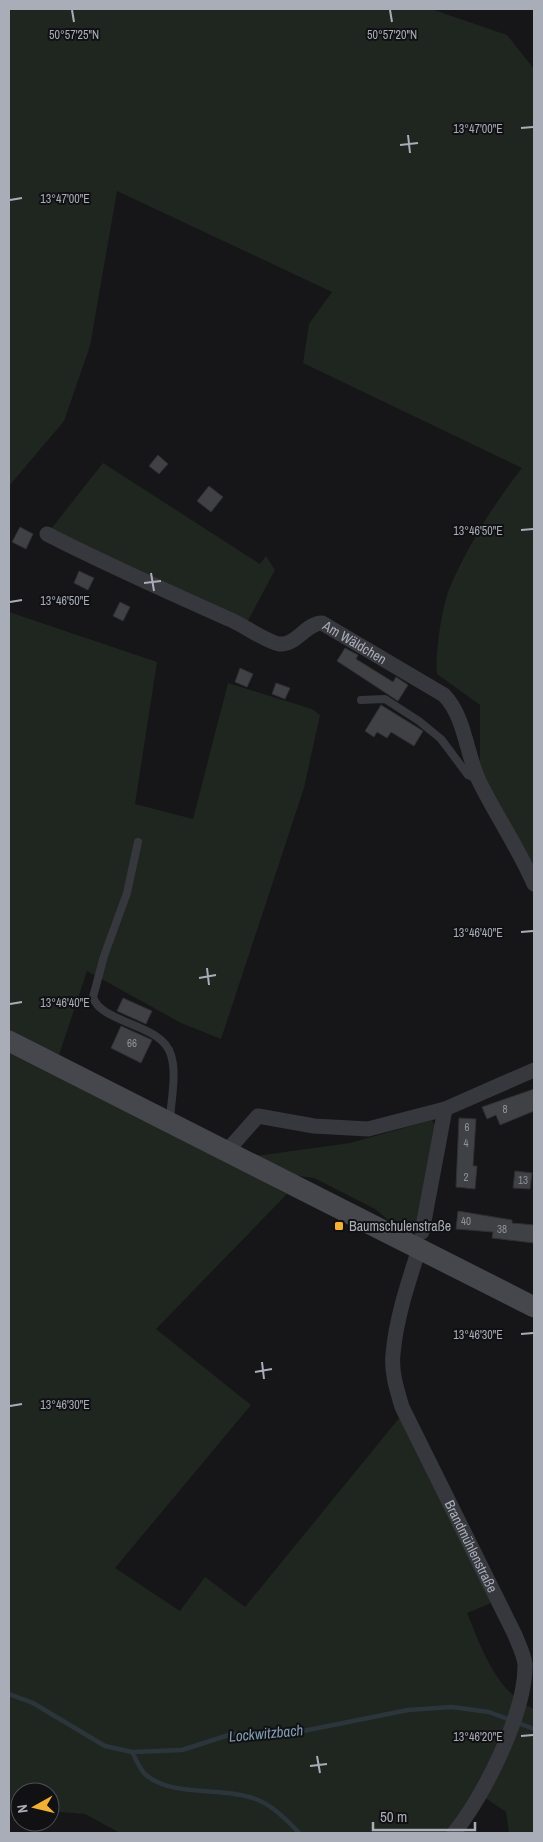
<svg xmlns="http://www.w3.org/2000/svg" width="543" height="1842" font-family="'Archivo Narrow',sans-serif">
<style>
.green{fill:#1e261f}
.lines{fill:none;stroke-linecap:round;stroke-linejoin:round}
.stream{stroke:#2c353c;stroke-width:4.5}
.building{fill:#404145;stroke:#303034}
.lane{stroke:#37383d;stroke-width:8}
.street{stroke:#37383d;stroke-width:15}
.secondary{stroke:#45474d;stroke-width:21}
.ticks{fill:none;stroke:#a8adb8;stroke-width:2}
.poi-dot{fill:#f2b134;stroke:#111113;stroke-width:2}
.labels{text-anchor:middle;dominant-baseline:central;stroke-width:4;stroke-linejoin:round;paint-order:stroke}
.number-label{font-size:11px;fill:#8e929b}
.street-label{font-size:14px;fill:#a8adb8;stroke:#111113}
.poi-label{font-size:14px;fill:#a8adb8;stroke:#111113;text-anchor:start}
.water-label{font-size:15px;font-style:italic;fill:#7f9bb3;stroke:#111113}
.ticks-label{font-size:12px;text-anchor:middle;fill:#a8adb8;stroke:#111113;stroke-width:4;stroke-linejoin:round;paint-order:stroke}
</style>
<rect width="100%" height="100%" fill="#161618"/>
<path class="green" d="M 9,9 L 431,9 L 507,35 L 534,69 L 534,884 L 480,781 L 480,705 L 437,674 C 435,654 442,605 450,587 C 468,546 494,503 522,468 L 303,363 L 309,324 L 332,292 L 117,191 L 90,346 L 64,421 L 9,486 Z
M 103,463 L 260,564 L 266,556 L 275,570 L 245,626 L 47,534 Z
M 9,612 L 157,662 L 135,804 L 193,819 L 228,683 L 312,709 L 320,715 L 304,788 L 221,1039 L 181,1023 L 87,971 L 56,1064 L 9,1041 Z
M 9,1049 L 287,1194 L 156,1329 L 251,1405 L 115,1568 L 180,1611 L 205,1577 L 245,1607 L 400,1417 L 491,1603 L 467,1613 C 482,1649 496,1692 534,1709 L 534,1833 L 509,1833 L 506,1812 L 481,1795 L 454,1833 L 120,1833 L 85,1814 L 50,1811 L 50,1792 L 20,1792 L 20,1808 L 9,1807 Z
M 432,1120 L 437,1128 L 419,1226 L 387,1219 L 375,1209 L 314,1178 L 294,1175 L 256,1156 L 350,1143 Z"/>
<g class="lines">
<path class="stream" d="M 9,1694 L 33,1703 L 105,1746 L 132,1752 L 182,1750 L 232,1734 L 303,1731 L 408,1710 L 452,1707 L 489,1712 L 534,1729
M 132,1752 C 136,1759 140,1770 146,1775 C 173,1798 225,1786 258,1800 C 273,1806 289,1822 299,1833"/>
</g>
<path class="building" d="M 158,455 L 168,464 L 159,474 L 149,466 Z
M 209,486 L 223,497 L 211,512 L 197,501 Z
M 20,527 L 33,534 L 26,549 L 12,542 Z
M 79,571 L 94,578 L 88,590 L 74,583 Z
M 120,602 L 130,607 L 123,621 L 113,616 Z
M 345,648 L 358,655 L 356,659 L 393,682 L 396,677 L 408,685 L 398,701 L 337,661 Z
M 240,668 L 253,674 L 247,687 L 235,682 Z
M 276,683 L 290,688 L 285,699 L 272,694 Z
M 381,705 L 423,731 L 414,746 L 391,732 L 387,738 L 377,732 L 374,737 L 365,731 Z
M 123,998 L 152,1011 L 146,1024 L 117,1011 Z
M 121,1026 L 152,1040 L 141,1063 L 111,1048 Z
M 534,1089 L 534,1111 L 500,1125 L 496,1115 L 487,1119 L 482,1107 Z
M 459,1118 L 476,1119 L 473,1166 L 477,1166 L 475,1189 L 456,1187 Z
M 515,1171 L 532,1173 L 530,1189 L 513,1188 Z
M 458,1211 L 512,1220 L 512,1223 L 534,1225 L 534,1243 L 492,1238 L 493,1232 L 456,1229 Z"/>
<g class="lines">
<path class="lane" d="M 361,700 L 385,699 L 419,721 L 441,739 L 468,775 L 476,779
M 138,842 L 127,893 L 104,956 L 93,997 C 101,1024 162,1023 171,1055 C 177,1074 171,1100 170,1120"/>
<g class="street">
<path id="s1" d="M 47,534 C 107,565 169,592 231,620 C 245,626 265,641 279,644 C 296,646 306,623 322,623 L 444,695 C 466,718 466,755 480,783 C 497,817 519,849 534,884"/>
<path d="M 227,1151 L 258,1116 L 314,1126 L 368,1129 L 445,1109 L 534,1070"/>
<path d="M 422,1232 L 445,1109"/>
<path id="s2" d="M 419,1249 C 408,1283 396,1319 393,1354 C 391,1372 397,1390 402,1407 L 515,1635 C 518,1643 524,1655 525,1664 C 526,1713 484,1795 454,1833"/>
</g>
<path class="secondary" d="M 9,1041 L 534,1307"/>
</g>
<path class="ticks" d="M 72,10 L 74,22M 390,10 L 392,22M 521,128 L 533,127M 408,135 L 410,153M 400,145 L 418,143M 10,200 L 22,198M 521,530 L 533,529M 151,573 L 154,591M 144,583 L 161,581M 10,602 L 22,600M 521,932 L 533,931M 207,968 L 209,985M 199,978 L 216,975M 10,1004 L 22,1002M 521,1334 L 533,1333M 262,1362 L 264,1379M 255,1372 L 272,1369M 10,1406 L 22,1404M 521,1736 L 533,1735M 317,1756 L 320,1773M 310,1766 L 327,1764"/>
<rect class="poi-dot" x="334" y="1221" width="10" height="10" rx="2.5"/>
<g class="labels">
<g class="number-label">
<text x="132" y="1043">66</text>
<text x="505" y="1109">8</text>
<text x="467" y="1127">6</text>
<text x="466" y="1143">4</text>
<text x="466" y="1177">2</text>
<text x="523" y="1180">13</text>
<text x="466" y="1221">40</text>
<text x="502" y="1229">38</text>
</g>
<g class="street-label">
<text stroke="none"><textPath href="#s1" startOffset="344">Am Wäldchen</textPath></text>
<text stroke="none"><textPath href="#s2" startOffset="318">Brandmühlenstraße</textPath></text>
</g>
<g class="poi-label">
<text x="349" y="1226">Baumschulenstraße</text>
</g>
<g class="water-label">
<text transform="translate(266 1733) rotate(-5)">Lockwitzbach</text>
</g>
</g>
<g class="ticks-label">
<text x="74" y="39">50°57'25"N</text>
<text x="392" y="39">50°57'20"N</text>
<text x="478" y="133">13°47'00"E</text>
<text x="65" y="203">13°47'00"E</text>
<text x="478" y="535">13°46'50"E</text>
<text x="65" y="605">13°46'50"E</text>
<text x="478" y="937">13°46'40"E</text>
<text x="65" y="1007">13°46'40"E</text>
<text x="478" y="1339">13°46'30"E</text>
<text x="65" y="1409">13°46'30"E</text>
<text x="478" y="1741">13°46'20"E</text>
</g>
<rect width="543" height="1842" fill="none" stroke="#a8adb8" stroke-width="20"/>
<g transform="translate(35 1807) rotate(262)"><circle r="24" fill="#111113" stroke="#4d4f55"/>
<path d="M0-4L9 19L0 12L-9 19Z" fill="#f2b134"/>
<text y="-8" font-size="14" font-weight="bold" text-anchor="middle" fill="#a8adb8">N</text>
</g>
<path d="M373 1822v8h102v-8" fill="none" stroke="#a8adb8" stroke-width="2.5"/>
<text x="380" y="1822" font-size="15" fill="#a8adb8" stroke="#111113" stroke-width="4" paint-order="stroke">50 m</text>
</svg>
